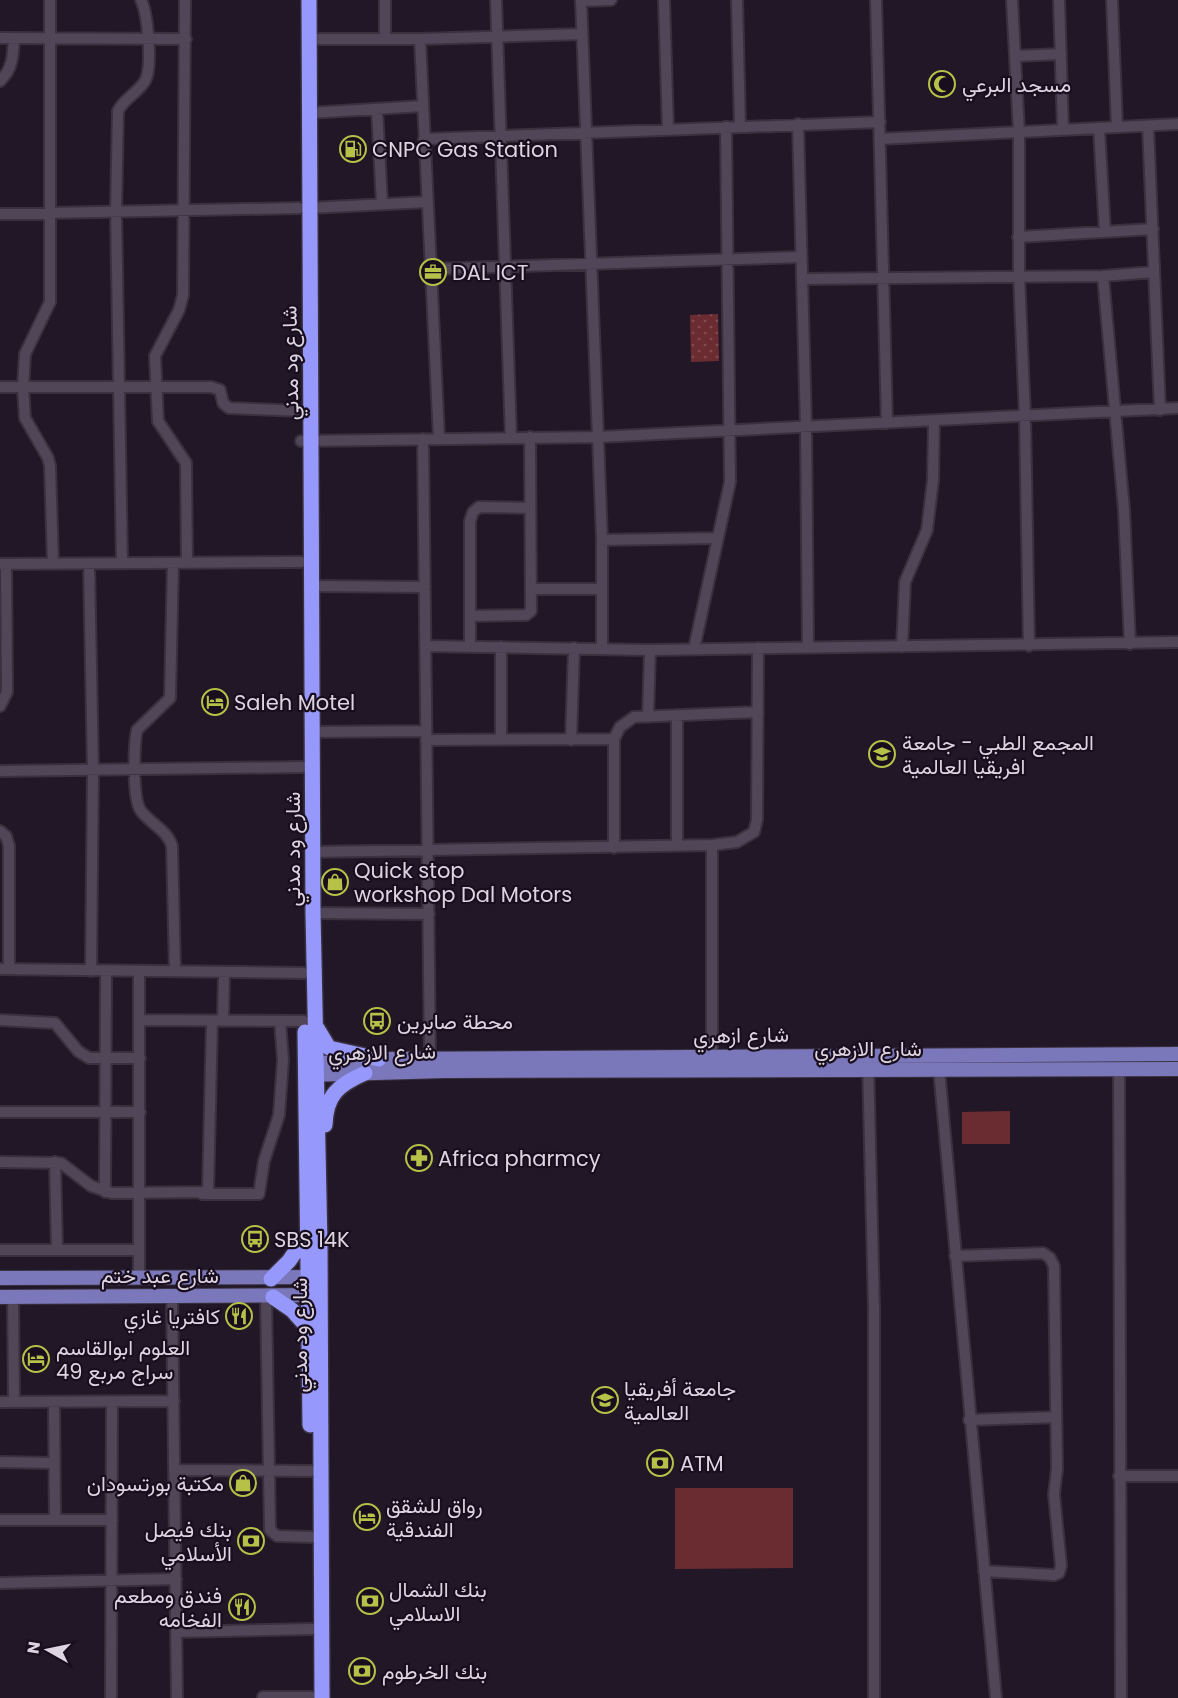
<svg xmlns="http://www.w3.org/2000/svg" width="1178" height="1698" font-family="Poppins,Vazirmatn,sans-serif">
<style>
.green{fill:url(#green-dots)}
.pitch{fill:#6b2c31}
.lines{fill:none;stroke-linecap:round;stroke-linejoin:round}
.minor-casing{stroke:#39313e;stroke-width:14}
.major-casing{stroke:#39313e;stroke-width:16}
.highway-casing{stroke:#39313e;stroke-width:18}
.minor{stroke:#514558;stroke-width:10}
.major{stroke:#7a77ba;stroke-width:14}
.highway{stroke:#9698fb;stroke-width:15}
.labels{text-anchor:middle;dominant-baseline:central;stroke-width:4.5;stroke-linejoin:round;paint-order:stroke}
.poi-label{font-size:21px;fill:#dcd5e1;stroke:#180e1e;text-anchor:start}
.street-label{font-size:21px;fill:#dcd5e1;stroke:#180e1e}
</style>
<defs>
<pattern id="green-dots" width="8" height="8" patternUnits="userSpaceOnUse" patternTransform="scale(1.5)"><rect width="8" height="8" fill="#6b2c31"/><path d="M2 2h.1M6 6h.1" fill="none" stroke="#804a4f" stroke-width="1.8" stroke-linecap="round"/></pattern>
</defs>
<rect width="100%" height="100%" fill="#221727"/>
<path class="green" d="M 718,314 L 719,361 L 691,362 L 690,315 Z"/>
<path class="pitch" d="M 1010,1111 L 1010,1144 L 962,1144 L 962,1112 Z
M 675,1488 L 793,1488 L 793,1568 L 675,1569 Z"/>
<g class="lines">
<defs>
<path id="minor" d="M 50,0 L 50,302 L 25,354 L 23,388 L 25,418 L 48,458 L 50,466 L 53,563
M 185,0 L 183,295 L 179,310 L 155,356 L 158,421 L 186,463 L 187,563
M 385,0 L 385,38
M 496,0 L 511,438
M 581,0 L 602,540 L 602,649
M 664,0 L 668,128
M 737,0 L 740,126
M 876,0 L 887,423
M 1012,0 L 1019,132 L 1019,275 L 1025,417 L 1029,646
M 1059,0 L 1063,130
M 1112,0 L 1117,127
M 581,1 L 611,0
M 0,38 L 186,39
M 309,39 L 420,39 L 582,34
M 420,39 L 439,438
M 1015,56 L 1061,54
M 0,81 C 13,69 13,55 14,38
M 377,109 L 382,204
M 309,113 L 423,106
M 798,124 L 806,427 L 808,648
M 1148,126 L 1160,410
M 1099,128 L 1105,232
M 424,139 L 880,122
M 880,139 L 1178,124
M 309,208 L 427,202
M 0,214 L 299,208
M 1018,237 L 1153,229
M 431,269 L 801,257
M 1103,276 L 1124,510 L 1130,644
M 802,279 L 1103,276 L 1154,272
M 0,387 L 211,387 L 220,390 L 223,403 L 229,408 L 301,411
M 423,439 L 430,1060
M 301,441 L 598,437 L 1178,408
M 602,540 L 718,538
M 122,563 L 116,211 L 118,111 C 124,98 140,92 146,79 C 152,64 148,14 141,0
M 173,563 L 170,698 L 137,730 C 134,745 132,799 141,811 C 150,823 168,831 172,846 L 175,971
M 0,564 L 301,562
M 89,564 L 93,770 L 91,971
M 311,586 L 425,587
M 531,589 L 601,589
M 470,616 L 526,615 L 531,611 L 530,437
M 425,646 L 650,650 L 1178,642
M 470,647 L 470,521 L 473,512 L 479,507 L 529,508
M 902,647 L 905,582 L 927,530 L 933,480 L 934,421
M 694,649 L 730,482 L 726,127
M 0,706 L 7,692 L 6,564
M 677,715 L 677,846
M 648,717 L 650,650
M 313,732 L 426,731
M 426,740 L 614,739
M 501,740 L 501,647
M 571,740 L 574,648
M 0,771 L 303,767
M 0,831 L 6,836 L 9,846 L 9,969
M 614,848 L 614,739 L 620,727 L 634,717 L 758,712
M 313,852 L 712,845
M 313,913 L 429,914
M 0,969 L 304,973
M 0,1020 L 55,1023 L 78,1051 L 89,1058 L 140,1058
M 139,1020 L 304,1021
M 223,1021 L 224,972
M 712,1056 L 712,845 L 737,842 L 754,832 L 757,820 L 758,648
M 868,1062 L 874,1309 L 874,1698
M 939,1069 L 996,1698
M 1119,1069 L 1121,1698
M 0,1112 L 140,1112
M 0,1162 L 61,1163 L 91,1186 L 112,1193 L 208,1192 L 212,1021
M 55,1162 L 57,1249
M 105,1192 L 106,971
M 202,1194 L 259,1194 L 264,1161 L 279,1115 L 283,1060 L 280,1021
M 0,1250 L 138,1250
M 955,1256 L 1043,1253 L 1050,1258 L 1054,1266 L 1057,1469 L 1054,1494 L 1061,1566 L 1059,1573 L 1054,1575 L 984,1571
M 139,1278 L 139,972
M 172,1296 L 177,1698
M 13,1297 L 14,1402
M 266,1297 L 270,1530 L 277,1536 L 312,1537
M 0,1402 L 174,1401
M 54,1402 L 55,1520
M 969,1420 L 1056,1417
M 0,1462 L 54,1463
M 175,1470 L 311,1471
M 1119,1476 L 1178,1476
M 0,1520 L 112,1520
M 0,1583 L 176,1579
M 176,1632 L 312,1629
M 263,1697 L 312,1697
M 111,1698 L 112,1402"/>
<path id="major" d="M 307,1064 L 379,1059 L 1178,1054
M 308,1075 L 444,1071 L 1178,1069
M 0,1278 L 319,1277
M 0,1297 L 319,1295"/>
<path id="highway" d="M 309,0 L 313,913 L 320,1244 L 322,1698
M 317,1028 L 329,1048 L 379,1059
M 305,1032 L 310,1425
M 325,1125 C 326,1095 338,1085 365,1073
M 271,1279 L 289,1261 L 307,1235
M 273,1297 L 292,1310 L 309,1329"/>
</defs>
<use href="#minor" class="minor-casing"/>
<use href="#major" class="major-casing"/>
<use href="#highway" class="highway-casing"/>
<use href="#minor" class="minor"/>
<use href="#major" class="major"/>
<use href="#highway" class="highway"/>
</g>
<defs>
<symbol id="mosque-ring" viewBox="-11 -11 22 22"><circle r="9.5" fill="#180e1e" stroke="#b7c147" stroke-width="1.5"/><path d="M3.5-4.9A6 6 0 1 0 3.5 4.9A5 5 0 1 1 3.5-4.9Z" fill="#b7c147"/></symbol>
<symbol id="fuel-ring" viewBox="-11 -11 22 22"><circle r="9.5" fill="#180e1e" stroke="#b7c147" stroke-width="1.5"/><path d="M-5.5-6h7V0h2V4h1.3V-2.5L3-4.5l.8-.8L6-3V5H2.5V1h-1V6h-7ZM-4.2-4.7v3.2H.2V-4.7Z" fill="#b7c147"/></symbol>
<symbol id="office-ring" viewBox="-11 -11 22 22"><circle r="9.5" fill="#180e1e" stroke="#b7c147" stroke-width="1.5"/><path d="M-6-3h4V-5.5h4V-3h4V5H-6ZM-1-4.5V-3h2v-1.5ZM-6 0V1H6V0Z" fill="#b7c147"/></symbol>
<symbol id="hotel-ring" viewBox="-11 -11 22 22"><circle r="9.5" fill="#180e1e" stroke="#b7c147" stroke-width="1.5"/><path d="M-6-4.5h1.5V1H6V5H4.5V3h-9V5H-6ZM-4 0a1.8 1.8 0 1 1 3.6 0ZM.5 0V-2.5h3Q6-2.5 6 0Z" fill="#b7c147"/></symbol>
<symbol id="university-ring" viewBox="-11 -11 22 22"><circle r="9.5" fill="#180e1e" stroke="#b7c147" stroke-width="1.5"/><path d="M0-5L7-2L0 1L-7-2ZM-4 1L0 2.5L4 1V4Q0 6-4 4Z" fill="#b7c147"/></symbol>
<symbol id="shop-ring" viewBox="-11 -11 22 22"><circle r="9.5" fill="#180e1e" stroke="#b7c147" stroke-width="1.5"/><path d="M-5-2.5h2.3a2.7 3.5 0 0 1 5.4 0H5L5.5 6h-11ZM-1.5-2.5h3a1.5 2.3 0 0 0-3 0Z" fill="#b7c147"/></symbol>
<symbol id="bus-ring" viewBox="-11 -11 22 22"><circle r="9.5" fill="#180e1e" stroke="#b7c147" stroke-width="1.5"/><path d="M-5-6H5V4H4V6H2V4H-2V6H-4V4H-5ZM-3.5-4V0h7V-4ZM-3.5 1.2v1.5H-2V1.2ZM2 1.2v1.5H3.5V1.2Z" fill="#b7c147"/></symbol>
<symbol id="pharmacy-ring" viewBox="-11 -11 22 22"><circle r="9.5" fill="#180e1e" stroke="#b7c147" stroke-width="1.5"/><path d="M-2-6h4v4h4v4h-4v4h-4v-4h-4v-4h4Z" fill="#b7c147"/></symbol>
<symbol id="restaurant-ring" viewBox="-11 -11 22 22"><circle r="9.5" fill="#180e1e" stroke="#b7c147" stroke-width="1.5"/><path d="M-5-6h1v4h1v-4h1v4h1v-4h1v5L-1.5 .5V6h-2V.5L-5-1ZM5-6V6H3V1.5H1.5Q1.5-4 5-6Z" fill="#b7c147"/></symbol>
<symbol id="bank-ring" viewBox="-11 -11 22 22"><circle r="9.5" fill="#180e1e" stroke="#b7c147" stroke-width="1.5"/><path d="M-6-4H6V4H-6ZM0-2.3a2.3 2.3 0 1 0 0 4.6a2.3 2.3 0 1 0 0-4.6Z" fill="#b7c147"/></symbol>
</defs>
<g fill-rule="evenodd">
<use href="#mosque-ring" x="927" y="69" width="30" height="30"/>
<use href="#fuel-ring" x="338" y="134" width="30" height="30"/>
<use href="#office-ring" x="418" y="257" width="30" height="30"/>
<use href="#hotel-ring" x="200" y="687" width="30" height="30"/>
<use href="#university-ring" x="867" y="739" width="30" height="30"/>
<use href="#shop-ring" x="320" y="867" width="30" height="30"/>
<use href="#bus-ring" x="362" y="1006" width="30" height="30"/>
<use href="#pharmacy-ring" x="404" y="1143" width="30" height="30"/>
<use href="#bus-ring" x="240" y="1224" width="30" height="30"/>
<use href="#restaurant-ring" x="224" y="1301" width="30" height="30"/>
<use href="#hotel-ring" x="21" y="1344" width="30" height="30"/>
<use href="#university-ring" x="590" y="1385" width="30" height="30"/>
<use href="#bank-ring" x="645" y="1448" width="30" height="30"/>
<use href="#shop-ring" x="228" y="1468" width="30" height="30"/>
<use href="#hotel-ring" x="352" y="1502" width="30" height="30"/>
<use href="#bank-ring" x="236" y="1526" width="30" height="30"/>
<use href="#bank-ring" x="355" y="1586" width="30" height="30"/>
<use href="#restaurant-ring" x="227" y="1592" width="30" height="30"/>
<use href="#bank-ring" x="347" y="1656" width="30" height="30"/>
</g>
<g class="labels">
<g class="poi-label">
<text x="962" y="84">مسجد البرعي</text>
<text x="372" y="149">CNPC Gas Station</text>
<text x="452" y="272">DAL ICT</text>
<text x="234" y="702">Saleh Motel</text>
<text x="902" y="742">المجمع الطبي - جامعة<tspan x="902" dy="24">افريقيا العالمية</tspan></text>
<text x="354" y="870">Quick stop<tspan x="354" dy="24">workshop Dal Motors</tspan></text>
<text x="397" y="1021">محطة صابرين</text>
<text x="438" y="1158">Africa pharmcy</text>
<text x="274" y="1239">SBS 14K</text>
<text x="220" y="1316" text-anchor="end">كافتريا غازي</text>
<text x="56" y="1347">العلوم ابوالقاسم<tspan x="56" dy="24">سراج مربع 49</tspan></text>
<text x="624" y="1388">جامعة أفريقيا<tspan x="624" dy="24">العالمية</tspan></text>
<text x="680" y="1463">ATM</text>
<text x="224" y="1483" text-anchor="end">مكتبة بورتسودان</text>
<text x="386" y="1505">رواق للشقق<tspan x="386" dy="24">الفندقية</tspan></text>
<text x="232" y="1529" text-anchor="end">بنك فيصل<tspan x="232" dy="24">الأسلامي</tspan></text>
<text x="389" y="1589">بنك الشمال<tspan x="389" dy="24">الاسلامي</tspan></text>
<text x="222" y="1595" text-anchor="end">فندق ومطعم<tspan x="222" dy="24">الفخامه</tspan></text>
<text x="382" y="1671">بنك الخرطوم</text>
</g>
<g class="street-label">
<text transform="translate(290 363) rotate(-91)">شارع ود مدني</text>
<text transform="translate(292 849) rotate(-90)">شارع ود مدني</text>
<text transform="translate(741 1035) rotate(-1)">شارع ازهري</text>
<text x="868" y="1048">شارع الازهري</text>
<text transform="translate(382 1052) rotate(-1)">شارع الازهري</text>
<text x="160" y="1275">شارع عبد ختم</text>
<text transform="translate(299 1335) rotate(-90)">شارع ود مدني</text>
</g>
</g>
<g transform="translate(48 1650) rotate(279)" stroke="#180e1e" stroke-width="4.5" paint-order="stroke">
<path d="M0-4.5L10 22L0 15L-10 22Z" fill="#dcd5e1"/>
<text y="-9" font-size="16" font-weight="bold" text-anchor="middle" fill="#dcd5e1">N</text>
</g>
</svg>
